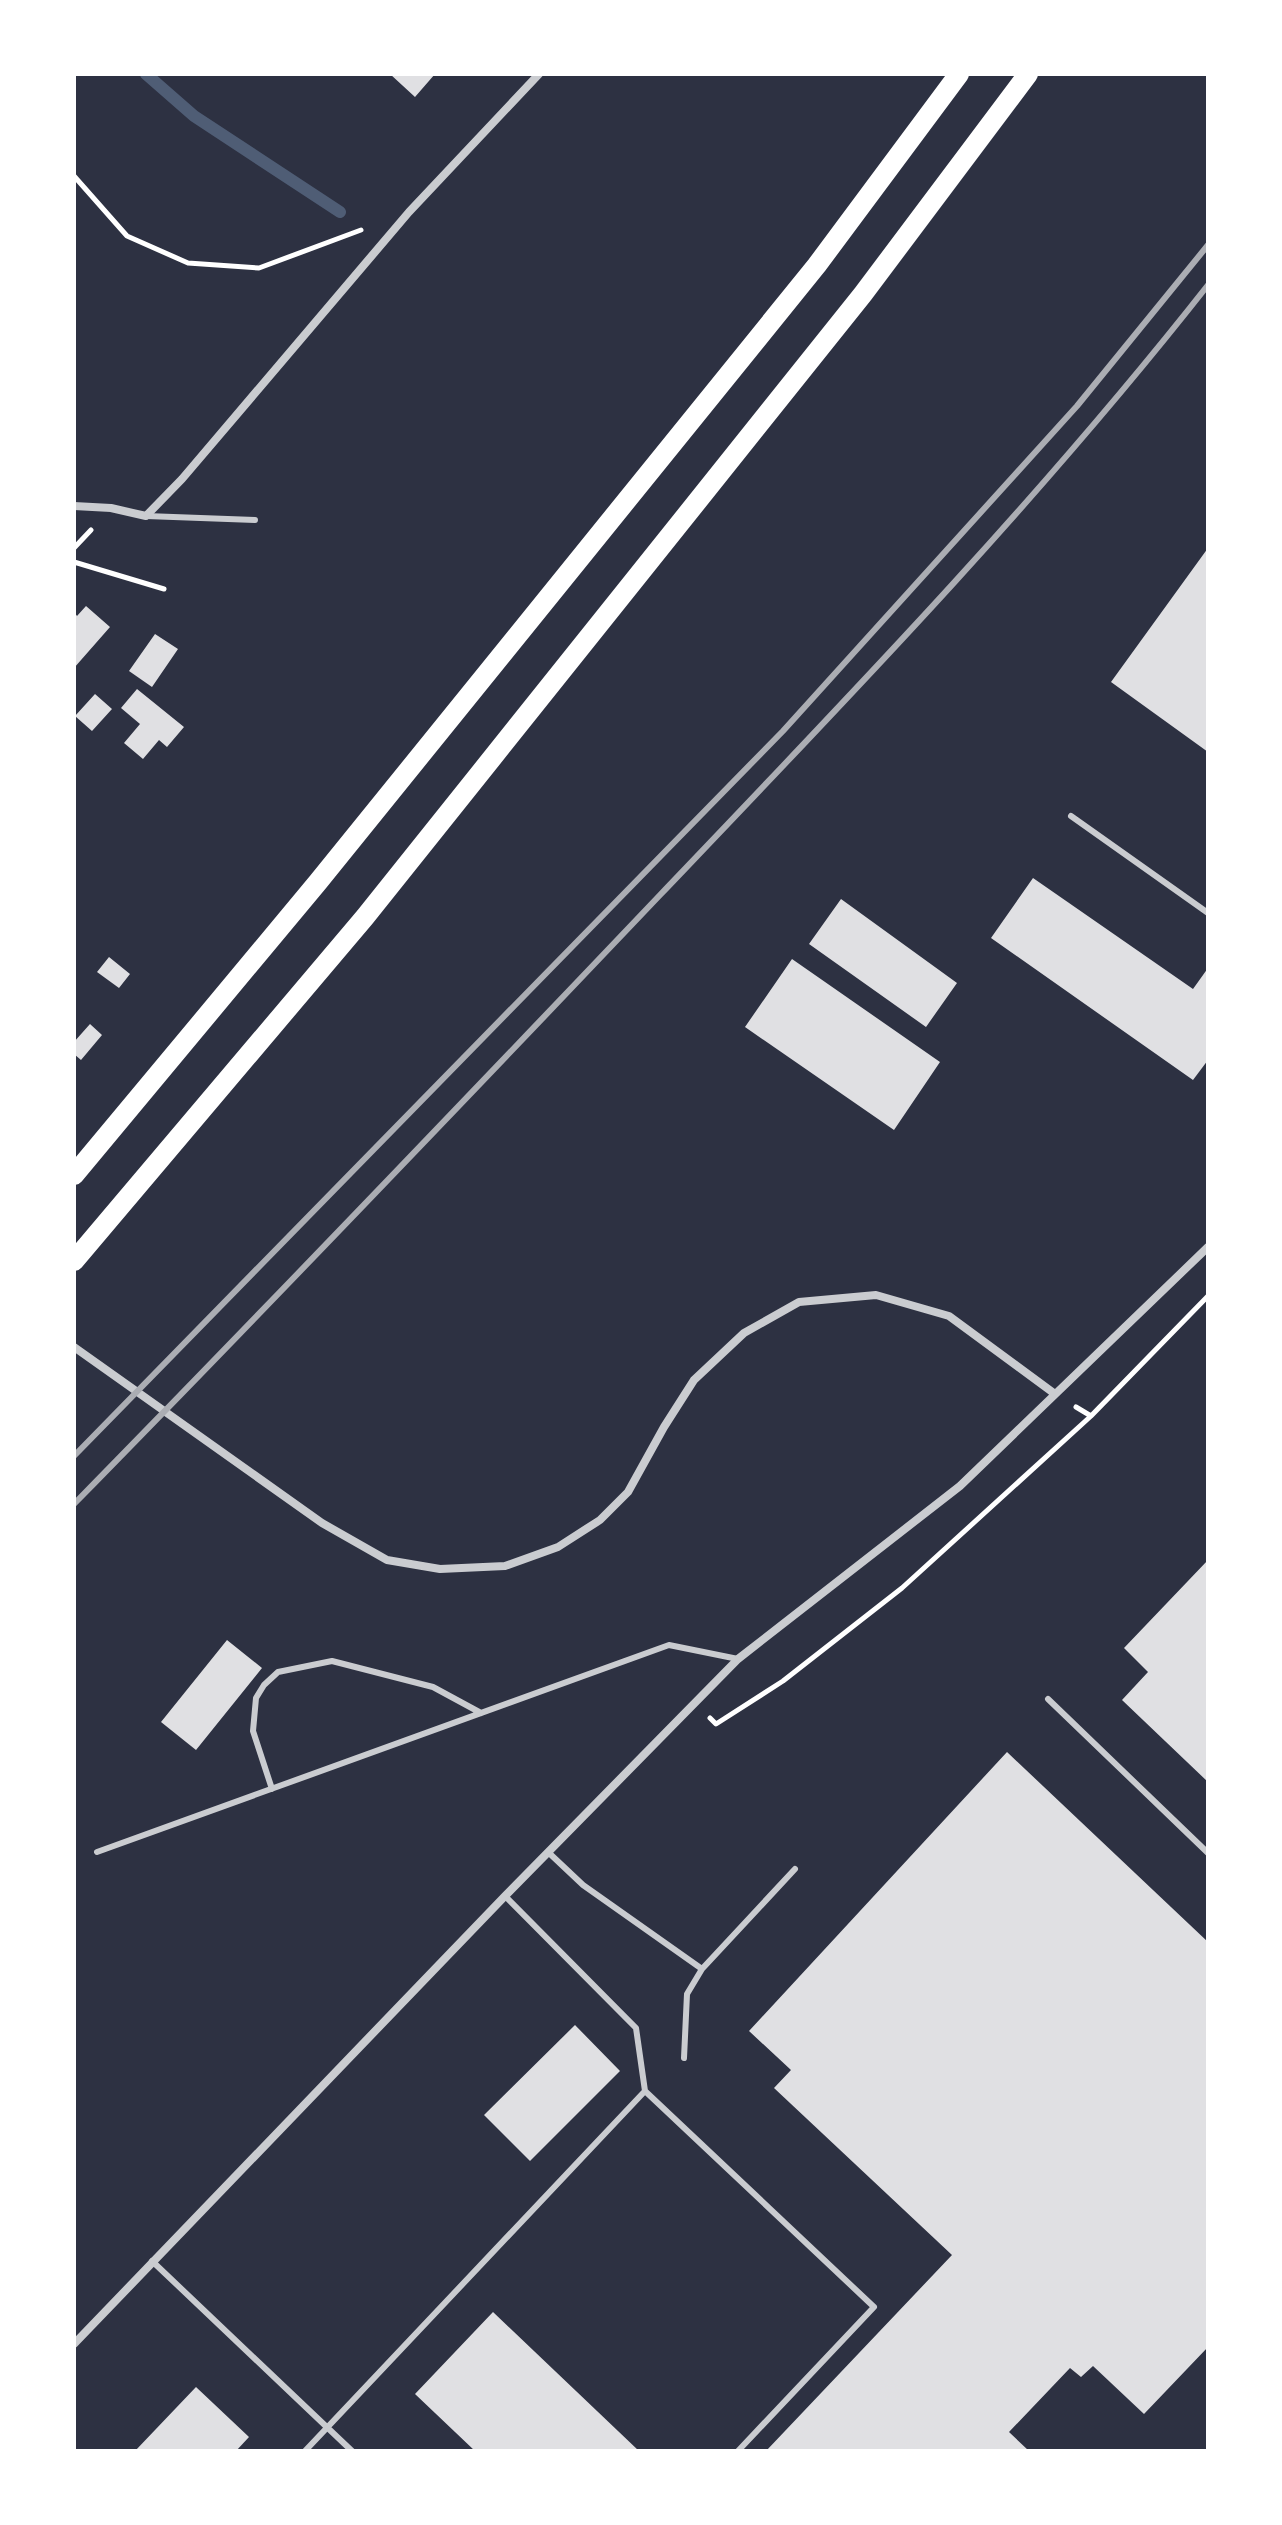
<svg xmlns="http://www.w3.org/2000/svg" width="1282" height="2525" font-family="'Alegreya Sans',sans-serif">
<style>
.lines{fill:none;stroke-linecap:round;stroke-linejoin:round}
.stream{stroke:#4f5d75;stroke-width:12}
.building{fill:#e0e0e3}
.path{stroke:#fff;stroke-width:5}
.service{stroke:#caccd0;stroke-width:6}
.minor{stroke:#caccd0;stroke-width:8}
.primary{stroke:#fff;stroke-width:20}
.rail{stroke:#abadb3;stroke-width:6}
</style>
<rect width="100%" height="100%" fill="#2d3142"/>
<g class="lines">
<path class="stream" d="M 146,74 L 194,116 L 340,212"/>
</g>
<path class="building" d="M 390,74 L 435,74 L 415,97 Z
M 1208,548 L 1208,752 L 1111,682 Z
M 86,606 L 110,627 L 74,668 L 74,612 L 77,616 Z
M 155,634 L 178,649 L 152,687 L 129,671 Z
M 137,689 L 184,727 L 167,747 L 159,740 L 143,759 L 124,743 L 140,724 L 121,708 Z
M 95,694 L 112,709 L 92,731 L 75,716 Z
M 1033,878 L 1193,989 L 1208,968 L 1208,1060 L 1193,1080 L 991,938 Z
M 841,899 L 957,983 L 926,1027 L 809,944 Z
M 109,957 L 130,974 L 119,988 L 97,972 Z
M 792,959 L 940,1062 L 894,1130 L 745,1027 Z
M 90,1024 L 102,1035 L 81,1060 L 74,1054 L 74,1042 Z
M 1208,1560 L 1208,1782 L 1122,1700 L 1148,1672 L 1124,1648 Z
M 227,1640 L 262,1668 L 196,1750 L 161,1722 Z
M 1007,1752 L 1208,1942 L 1208,2347 L 1144,2414 L 1093,2366 L 1081,2377 L 1070,2368 L 1009,2432 L 1029,2451 L 766,2451 L 952,2255 L 774,2088 L 791,2070 L 749,2031 Z
M 575,2025 L 620,2071 L 530,2161 L 484,2115 Z
M 493,2312 L 639,2451 L 475,2451 L 415,2394 Z
M 196,2387 L 249,2437 L 236,2451 L 135,2451 Z"/>
<g class="lines">
<path class="path" d="M 74,176 L 127,236 L 188,263 L 259,268 L 361,230
M 74,548 L 91,530
M 74,562 L 164,589
M 1076,1407 L 1091,1416 L 1208,1296
M 710,1718 L 716,1724 L 783,1681 L 902,1588 L 1091,1416"/>
<path class="service" d="M 146,516 L 255,520
M 1071,816 L 1208,913
M 1048,1699 L 1208,1853
M 272,1789 L 253,1731 L 256,1698 L 264,1685 L 278,1672 L 332,1661 L 433,1687 L 481,1713
M 97,1852 L 669,1645 L 738,1659
M 548,1852 L 583,1885 L 702,1969 L 795,1869
M 505,1896 L 636,2028 L 645,2091 L 874,2307 L 738,2451
M 684,2058 L 687,1994 L 702,1969
M 152,2261 L 352,2451
M 305,2451 L 645,2091"/>
<path class="minor" d="M 74,506 L 111,508 L 146,516 L 182,479 L 409,212 L 539,74
M 74,1347 L 322,1523 L 387,1560 L 440,1569 L 505,1566 L 558,1547 L 600,1520 L 628,1492 L 664,1427 L 694,1380 L 744,1333 L 799,1302 L 876,1295 L 949,1316 L 1055,1394
M 74,2344 L 505,1896 L 738,1659 L 960,1486 L 1208,1247"/>
<path class="primary" d="M 74,1175 L 318,882 L 817,265 L 959,74
M 74,1261 L 365,917 L 863,294 L 1028,74"/>
<path class="rail" d="M 74,1456 L 783,731 L 1077,406 L 1208,245
M 74,1504 C 271,1303 466,1099 660,895 C 849,697 1039,500 1208,285"/>
</g>
<rect width="1282" height="2525" fill="none" stroke="#ffffff" stroke-width="152"/>
</svg>
